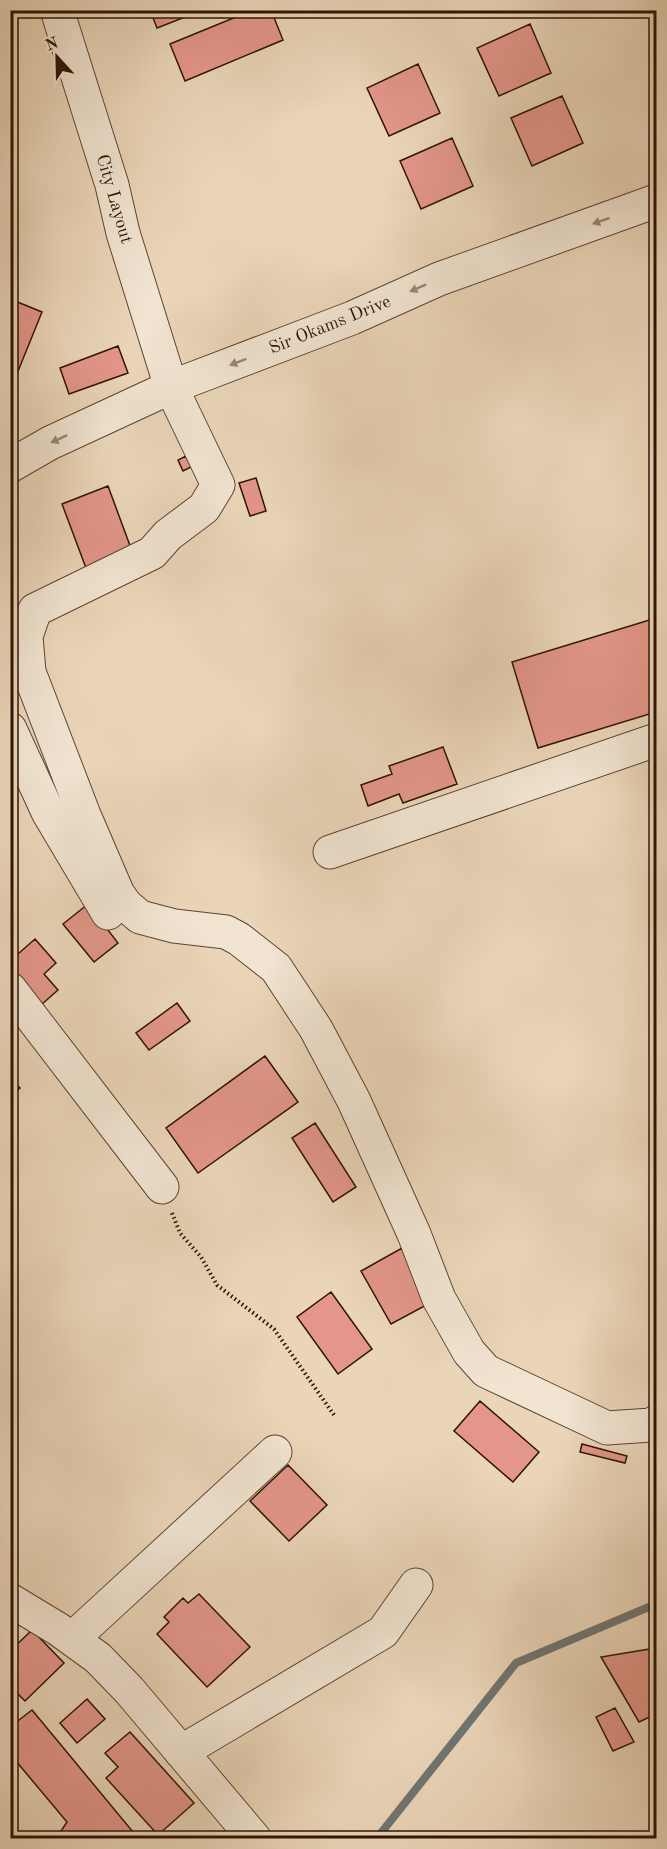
<svg xmlns="http://www.w3.org/2000/svg" width="667" height="1849" font-family="'Old Standard TT',serif">
<style>
.lines{fill:none;stroke-linecap:round;stroke-linejoin:round}
.stream{stroke:#707571;stroke-width:8}
.building{fill:#e39689;stroke:#2e1404;stroke-width:1.5}
.minor-casing{stroke:#5d4431;stroke-width:35}
.path{stroke:#2e1404;stroke-width:4;stroke-dasharray:1.5 3;stroke-linecap:butt}
.minor{stroke:#f1e4d1;stroke-width:33}
.oneway{fill:#998675}
.labels{text-anchor:middle;dominant-baseline:central;stroke-width:4.5;stroke-linejoin:round;paint-order:stroke}
.street-label{font-size:18px;fill:#2e1404;stroke:#f1e4d1}
</style>
<rect width="100%" height="100%" fill="#ead5b8"/>
<filter id="stains"><feTurbulence type="fractalNoise" baseFrequency=".00333" numOctaves="4"/><feColorMatrix values="0 0 0 0 .2 0 0 0 0 .09 0 0 0 0 .02 0 0 0 .5 -.17"/></filter>
<radialGradient id="worn" r=".72"><stop offset=".6" stop-color="#630" stop-opacity="0"/><stop offset="1" stop-color="#630" stop-opacity=".3"/></radialGradient>
<g class="lines">
<path class="stream" d="M 377,1838 L 516,1663 L 656,1604"/>
</g>
<path class="building" d="M 150,10 L 203,10 L 157,28 Z
M 253,10 L 271,10 L 283,40 L 185,81 L 170,44 Z
M 530,24 L 551,73 L 499,96 L 477,48 Z
M 418,64 L 440,113 L 389,136 L 367,88 Z
M 562,96 L 583,143 L 532,166 L 511,118 Z
M 452,138 L 473,186 L 421,209 L 400,161 Z
M 10,299 L 42,312 L 10,391 Z
M 118,346 L 128,373 L 69,394 L 60,368 Z
M 186,456 L 191,467 L 183,471 L 178,460 Z
M 256,478 L 266,511 L 250,516 L 239,483 Z
M 108,486 L 132,551 L 86,568 L 62,504 Z
M 656,618 L 656,712 L 538,748 L 512,662 Z
M 443,747 L 457,784 L 403,803 L 399,794 L 368,806 L 361,785 L 392,774 L 389,766 Z
M 88,904 L 118,943 L 94,962 L 63,924 Z
M 35,939 L 56,963 L 44,974 L 58,990 L 41,1005 L 10,971 L 10,961 Z
M 177,1003 L 190,1021 L 149,1050 L 136,1033 Z
M 265,1056 L 298,1102 L 198,1173 L 166,1128 Z
M 10,1078 L 20,1088 L 10,1097 Z
M 315,1123 L 356,1187 L 333,1202 L 292,1138 Z
M 402,1248 L 432,1302 L 391,1324 L 361,1271 Z
M 331,1292 L 372,1349 L 338,1374 L 297,1317 Z
M 480,1401 L 539,1452 L 513,1482 L 454,1431 Z
M 582,1444 L 627,1456 L 625,1463 L 580,1452 Z
M 288,1465 L 327,1505 L 289,1541 L 250,1501 Z
M 199,1594 L 250,1647 L 207,1687 L 157,1634 L 169,1622 L 164,1617 L 183,1598 L 188,1603 Z
M 32,1630 L 64,1663 L 25,1701 L 10,1686 L 10,1651 Z
M 656,1648 L 656,1714 L 639,1722 L 601,1657 Z
M 87,1699 L 105,1719 L 77,1743 L 60,1723 Z
M 615,1708 L 634,1742 L 613,1751 L 596,1717 Z
M 32,1710 L 138,1838 L 67,1838 L 61,1831 L 67,1822 L 10,1754 L 10,1727 Z
M 130,1732 L 194,1803 L 158,1835 L 106,1778 L 118,1767 L 105,1753 Z"/>
<g class="lines">
<defs>
<path id="minor" d="M 57,10 L 112,185 L 123,233 L 171,387 L 218,485 L 204,508 L 168,535 L 152,553 L 35,610 L 26,636 L 29,672 L 84,815 L 118,894 L 126,905 L 140,917 L 174,926 L 226,932 L 239,939 L 276,968 L 316,1029 L 354,1101 L 414,1234 L 439,1299 L 469,1352 L 486,1371 L 607,1428 L 651,1425 L 656,1422
M 10,466 L 50,443 L 171,387 L 352,318 L 439,279 L 656,201
M 10,729 L 48,812 L 108,913
M 330,852 L 656,740
M 10,989 L 162,1187
M 10,1600 L 58,1629 L 98,1658 L 129,1690 L 254,1838
M 72,1639 L 275,1452
M 181,1752 L 383,1632 L 416,1585"/>
</defs>
<use href="#minor" class="minor-casing"/>
<path class="path" d="M 172,1213 L 180,1233 L 201,1257 L 217,1285 L 274,1329 L 334,1415"/>
<use href="#minor" class="minor"/>
</g>
<defs><path id="oneway-solid" d="M-6-.8H1V-3.2L6.5 0L1 3.2V.8H-6Z" transform="scale(1.5)"/></defs>
<g class="oneway">
<use href="#oneway-solid" transform="translate(601 221) rotate(161)"/>
<use href="#oneway-solid" transform="translate(418 288) rotate(156)"/>
<use href="#oneway-solid" transform="translate(238 362) rotate(159)"/>
<use href="#oneway-solid" transform="translate(59 439) rotate(155)"/>
</g>
<g class="labels">
<g class="street-label">
<text transform="translate(114 199) rotate(74)">City Layout</text>
<text transform="translate(330 325) rotate(-22)">Sir Okams Drive</text>
</g>
</g>
<rect width="667" height="1849" fill="none" stroke="#ead5b8" stroke-width="36"/>
<rect x="12" y="12" width="643" height="1825" fill="none" stroke="#2e1404" stroke-width="3"/>
<rect x="18" y="18" width="631" height="1813" fill="none" stroke="#2e1404" stroke-width="1.5"/>
<g transform="translate(57 57) rotate(338)" stroke="#f1e4d1" stroke-width="4.5" paint-order="stroke">
<path d="M0-4.5L10 22L0 15L-10 22Z" fill="#2e1404"/>
<text y="-9" font-size="16" font-weight="bold" text-anchor="middle" fill="#2e1404">N</text>
</g>
<rect width="100%" height="100%" filter="url(#stains)"/>
<rect width="100%" height="100%" fill="url(#worn)"/>
</svg>
